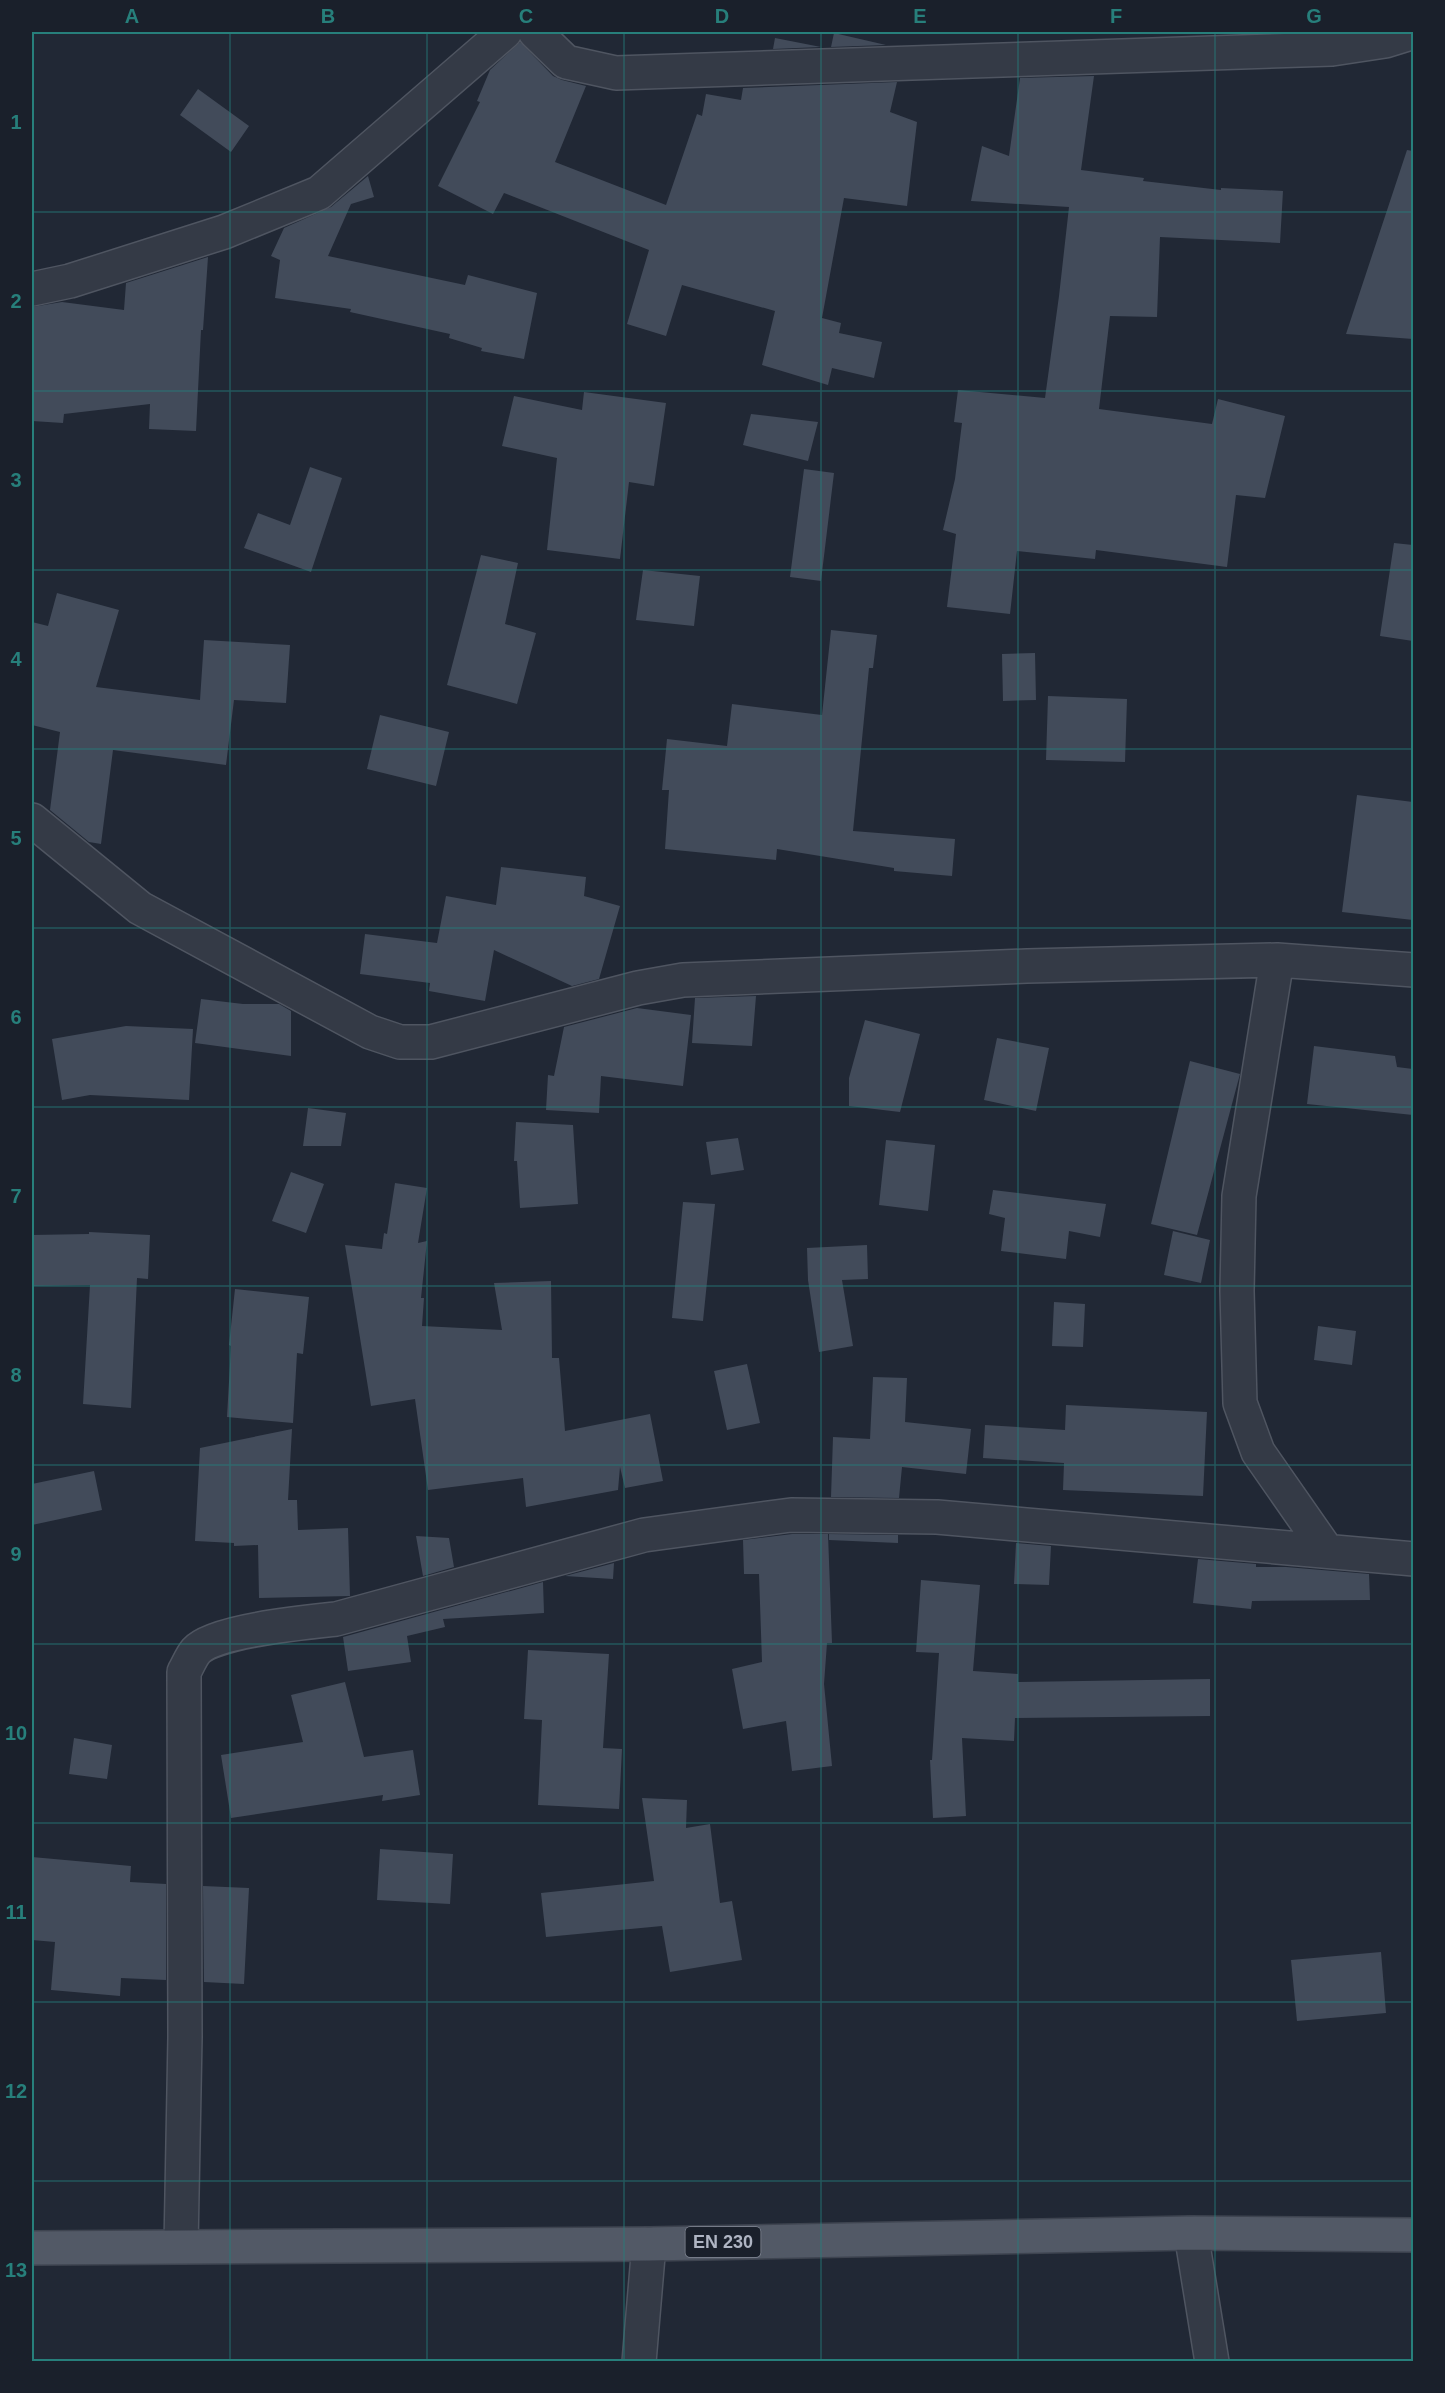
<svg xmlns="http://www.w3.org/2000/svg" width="1445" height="2393" font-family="Arial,sans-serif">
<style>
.building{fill:#424b5a}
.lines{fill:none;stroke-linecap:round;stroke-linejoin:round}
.minor-casing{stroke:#4f5561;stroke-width:36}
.major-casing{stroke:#3e4450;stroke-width:36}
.minor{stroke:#343a46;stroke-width:33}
.major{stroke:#525966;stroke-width:33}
.grid{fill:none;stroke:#277f7b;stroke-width:1.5;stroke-opacity:0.55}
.labels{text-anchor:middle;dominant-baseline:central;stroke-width:5;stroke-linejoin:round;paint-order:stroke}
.shield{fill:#1a202b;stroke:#828895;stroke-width:1.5}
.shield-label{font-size:18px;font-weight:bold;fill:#afb5c3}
.neatline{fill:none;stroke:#277f7b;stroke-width:2}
.grid-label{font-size:20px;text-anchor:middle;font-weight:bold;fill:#277f7b}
</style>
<rect width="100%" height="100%" fill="#212835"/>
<path class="building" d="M 834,33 L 886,45 L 831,47 Z
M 775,38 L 821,47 L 773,49 Z
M 520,42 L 553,76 L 562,80 L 586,86 L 555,162 L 666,205 L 697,114 L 702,116 L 706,94 L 741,100 L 743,88 L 897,82 L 890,112 L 917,122 L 907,206 L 844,198 L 822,318 L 841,323 L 839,333 L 882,342 L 874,378 L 832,368 L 828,385 L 762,365 L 775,311 L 682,285 L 666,336 L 627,324 L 649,250 L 504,193 L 493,214 L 438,186 L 480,102 L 477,101 L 490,70 Z
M 1094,76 L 1081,170 L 1144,178 L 1143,181 L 1221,190 L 1221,188 L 1283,191 L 1280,243 L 1160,237 L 1157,317 L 1110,316 L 1099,409 L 1212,424 L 1218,399 L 1285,416 L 1265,498 L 1236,495 L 1227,567 L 1096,550 L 1095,559 L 1017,551 L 1010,614 L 947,607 L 956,534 L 943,530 L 955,479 L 962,423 L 954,422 L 958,390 L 1045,398 L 1059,296 L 1069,207 L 971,201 L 982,146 L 1009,156 L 1020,78 Z
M 198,89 L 249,126 L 231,152 L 180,115 Z
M 1407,150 L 1413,151 L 1413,339 L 1346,334 Z
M 368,176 L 374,197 L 351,204 L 328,256 L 465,285 L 468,275 L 537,293 L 524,359 L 481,351 L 482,348 L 449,338 L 450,334 L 350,312 L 351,309 L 275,298 L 280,260 L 271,256 L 284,228 L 331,207 Z
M 208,257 L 203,330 L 201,330 L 196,431 L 149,429 L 150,404 L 64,414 L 63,423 L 32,421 L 32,307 L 62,302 L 124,310 L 126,283 Z
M 584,392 L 666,403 L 654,486 L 629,482 L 620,559 L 547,550 L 557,458 L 502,446 L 514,396 L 582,410 Z
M 751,414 L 818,422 L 808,461 L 743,445 Z
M 310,467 L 342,478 L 311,572 L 244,548 L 258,513 L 290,525 Z
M 804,469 L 834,473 L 821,581 L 790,577 Z
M 1394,543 L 1413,545 L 1413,641 L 1380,636 Z
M 481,555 L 518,563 L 505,624 L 536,633 L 517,704 L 447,685 Z
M 643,570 L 700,576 L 694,626 L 636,620 Z
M 57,593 L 119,610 L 96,687 L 200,700 L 204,640 L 290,645 L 286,703 L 234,700 L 226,765 L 113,750 L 101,844 L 89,842 L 50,810 L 60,732 L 32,725 L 32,622 L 48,626 Z
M 831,630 L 877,635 L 873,668 L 869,668 L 853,831 L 955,839 L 952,876 L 894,871 L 894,868 L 777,849 L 776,860 L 665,849 L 669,790 L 662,790 L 667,739 L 727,746 L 732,704 L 822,715 Z
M 1035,653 L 1036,700 L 1003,701 L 1002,654 Z
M 1048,696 L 1127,699 L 1125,762 L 1046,760 Z
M 380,715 L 449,732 L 436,786 L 367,769 Z
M 1357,795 L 1413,802 L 1413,920 L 1342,912 Z
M 501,867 L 586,877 L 584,896 L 620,906 L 599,979 L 572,986 L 494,950 L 485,1001 L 429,991 L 430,983 L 360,974 L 365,934 L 437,943 L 446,896 L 496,905 Z
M 756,996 L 752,1046 L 692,1043 L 695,998 Z
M 201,999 L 243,1004 L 279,1004 L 291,1011 L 291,1056 L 195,1043 Z
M 637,1008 L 691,1015 L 683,1086 L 601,1076 L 599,1113 L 546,1110 L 548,1075 L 554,1076 L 564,1027 Z
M 865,1020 L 920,1034 L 900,1112 L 849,1106 L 849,1078 Z
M 126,1026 L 193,1029 L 189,1100 L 90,1095 L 62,1100 L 52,1039 Z
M 997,1038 L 1049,1048 L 1036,1111 L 984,1100 Z
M 1314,1046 L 1395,1056 L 1397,1067 L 1413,1069 L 1413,1115 L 1307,1104 Z
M 1190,1061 L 1240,1074 L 1197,1235 L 1151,1224 Z
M 308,1108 L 346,1113 L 341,1146 L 303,1146 Z
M 516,1122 L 573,1125 L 578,1204 L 520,1208 L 517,1161 L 514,1161 Z
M 738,1138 L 744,1170 L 711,1175 L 706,1142 Z
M 886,1140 L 935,1145 L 928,1211 L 879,1205 Z
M 291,1172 L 324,1184 L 306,1233 L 272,1221 Z
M 395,1183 L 427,1188 L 418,1243 L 427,1241 L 421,1298 L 424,1298 L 422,1326 L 502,1330 L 494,1283 L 551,1281 L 552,1358 L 559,1358 L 565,1431 L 650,1414 L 663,1481 L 625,1488 L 620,1467 L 618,1490 L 526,1507 L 523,1478 L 428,1490 L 415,1399 L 371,1406 L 345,1245 L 382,1249 L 384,1233 L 387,1234 Z
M 993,1190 L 1106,1204 L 1100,1237 L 1069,1231 L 1066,1259 L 1001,1251 L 1005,1218 L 989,1214 Z
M 683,1202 L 715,1204 L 703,1321 L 672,1318 Z
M 1173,1231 L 1210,1240 L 1201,1283 L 1164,1275 Z
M 89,1232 L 150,1235 L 148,1279 L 137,1278 L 131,1408 L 83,1404 L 90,1285 L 32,1286 L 32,1235 L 89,1234 Z
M 867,1245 L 868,1279 L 842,1280 L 853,1346 L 819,1352 L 808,1280 L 807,1248 Z
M 235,1289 L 309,1297 L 303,1354 L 297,1353 L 293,1423 L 227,1417 L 231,1346 L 229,1345 Z
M 1054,1302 L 1085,1304 L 1083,1347 L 1052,1346 Z
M 1318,1326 L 1356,1331 L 1352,1365 L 1314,1360 Z
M 747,1364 L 760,1423 L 727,1430 L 714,1371 Z
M 873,1377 L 907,1378 L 905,1422 L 971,1429 L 966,1474 L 902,1467 L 899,1498 L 831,1497 L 833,1437 L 870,1439 Z
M 1066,1405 L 1207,1412 L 1203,1496 L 1063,1490 L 1064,1463 L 983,1458 L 985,1425 L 1065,1430 Z
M 292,1429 L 288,1500 L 297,1500 L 298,1530 L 348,1528 L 350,1596 L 259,1598 L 258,1545 L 234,1546 L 234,1543 L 195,1541 L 200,1448 Z
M 94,1471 L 102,1510 L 32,1525 L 32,1484 Z
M 792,1534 L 828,1534 L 832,1643 L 827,1643 L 824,1684 L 832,1766 L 792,1771 L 786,1721 L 743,1729 L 732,1669 L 762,1662 L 759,1574 L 744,1574 L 743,1540 Z
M 829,1534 L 898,1535 L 898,1543 L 829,1540 Z
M 416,1536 L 449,1538 L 454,1567 L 423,1576 Z
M 1016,1543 L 1051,1546 L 1049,1585 L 1014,1584 Z
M 1198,1559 L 1256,1564 L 1256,1567 L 1286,1567 L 1369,1574 L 1370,1600 L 1252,1601 L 1251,1609 L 1193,1603 Z
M 614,1563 L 613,1579 L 565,1576 Z
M 921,1580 L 980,1585 L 973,1671 L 1018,1674 L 1018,1682 L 1210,1679 L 1210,1716 L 1015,1718 L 1014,1741 L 962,1738 L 966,1816 L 933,1818 L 930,1760 L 932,1760 L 939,1653 L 916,1652 Z
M 543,1582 L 544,1613 L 443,1619 L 445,1627 L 407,1636 L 411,1662 L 348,1671 L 343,1637 Z
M 528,1650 L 609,1654 L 603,1748 L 622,1749 L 619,1809 L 538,1805 L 542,1720 L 524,1719 Z
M 345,1682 L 364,1757 L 413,1750 L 420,1795 L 382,1801 L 383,1795 L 231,1818 L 221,1755 L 303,1742 L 291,1695 Z
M 74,1738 L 112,1745 L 107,1779 L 69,1774 Z
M 642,1798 L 687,1800 L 686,1828 L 710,1824 L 720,1903 L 732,1901 L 742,1960 L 670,1972 L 662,1926 L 546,1937 L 541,1893 L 654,1881 Z
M 380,1849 L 453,1854 L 450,1904 L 377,1900 Z
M 32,1857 L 131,1866 L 130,1882 L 166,1884 L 166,1980 L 121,1978 L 120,1996 L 51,1990 L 55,1942 L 32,1940 Z
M 203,1886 L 249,1888 L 244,1984 L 204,1982 Z
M 1381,1952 L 1386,2013 L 1297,2021 L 1291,1960 Z"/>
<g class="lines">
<defs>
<path id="minor" d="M 535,32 L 566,62 L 616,73 L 1332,49 L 1385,41 L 1414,32
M 32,289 L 70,281 L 224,232 L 319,193 L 505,32
M 32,820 L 140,908 L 370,1032 L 400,1042 L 431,1042 L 638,988 L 683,980 L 1027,966 L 1277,960 L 1414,970
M 1277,960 L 1239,1196 L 1237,1291 L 1240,1403 L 1258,1452 L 1327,1551
M 1191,2233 L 1212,2362
M 181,2246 L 185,2037 L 184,1672 C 188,1665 191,1657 196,1651 C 213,1631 308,1622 336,1619 L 644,1535 L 791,1515 L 937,1517 L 1414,1559
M 639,2362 L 649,2244"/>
<path id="major" d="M 32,2248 L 649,2244 L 1191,2233 L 1414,2235"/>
</defs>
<use href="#minor" class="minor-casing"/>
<use href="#major" class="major-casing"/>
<use href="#minor" class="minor"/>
<use href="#major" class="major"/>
</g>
<path class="grid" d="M 230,32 L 230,2362M 427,32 L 427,2362M 624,32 L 624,2362M 821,32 L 821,2362M 1018,32 L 1018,2362M 1215,32 L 1215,2362M 32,212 L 1414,212M 32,391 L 1414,391M 32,570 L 1414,570M 32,749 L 1414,749M 32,928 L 1414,928M 32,1107 L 1414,1107M 32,1286 L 1414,1286M 32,1465 L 1414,1465M 32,1644 L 1414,1644M 32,1823 L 1414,1823M 32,2002 L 1414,2002M 32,2181 L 1414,2181"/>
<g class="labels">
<rect class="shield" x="685.5" y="2227" width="75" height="30" rx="4.5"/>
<g class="shield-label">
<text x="723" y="2242">EN 230</text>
</g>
</g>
<rect width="1445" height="2393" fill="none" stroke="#1a202b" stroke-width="66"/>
<rect x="33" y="33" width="1379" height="2327" class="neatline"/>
<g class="grid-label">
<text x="132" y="23">A</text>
<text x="328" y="23">B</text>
<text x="526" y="23">C</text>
<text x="722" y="23">D</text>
<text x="920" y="23">E</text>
<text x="1116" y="23">F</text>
<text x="1314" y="23">G</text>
<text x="16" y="129">1</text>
<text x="16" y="308">2</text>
<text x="16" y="487">3</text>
<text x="16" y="666">4</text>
<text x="16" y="845">5</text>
<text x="16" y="1024">6</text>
<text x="16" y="1203">7</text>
<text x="16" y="1382">8</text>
<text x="16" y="1561">9</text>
<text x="16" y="1740">10</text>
<text x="16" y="1919">11</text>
<text x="16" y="2098">12</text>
<text x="16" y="2277">13</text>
</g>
</svg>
